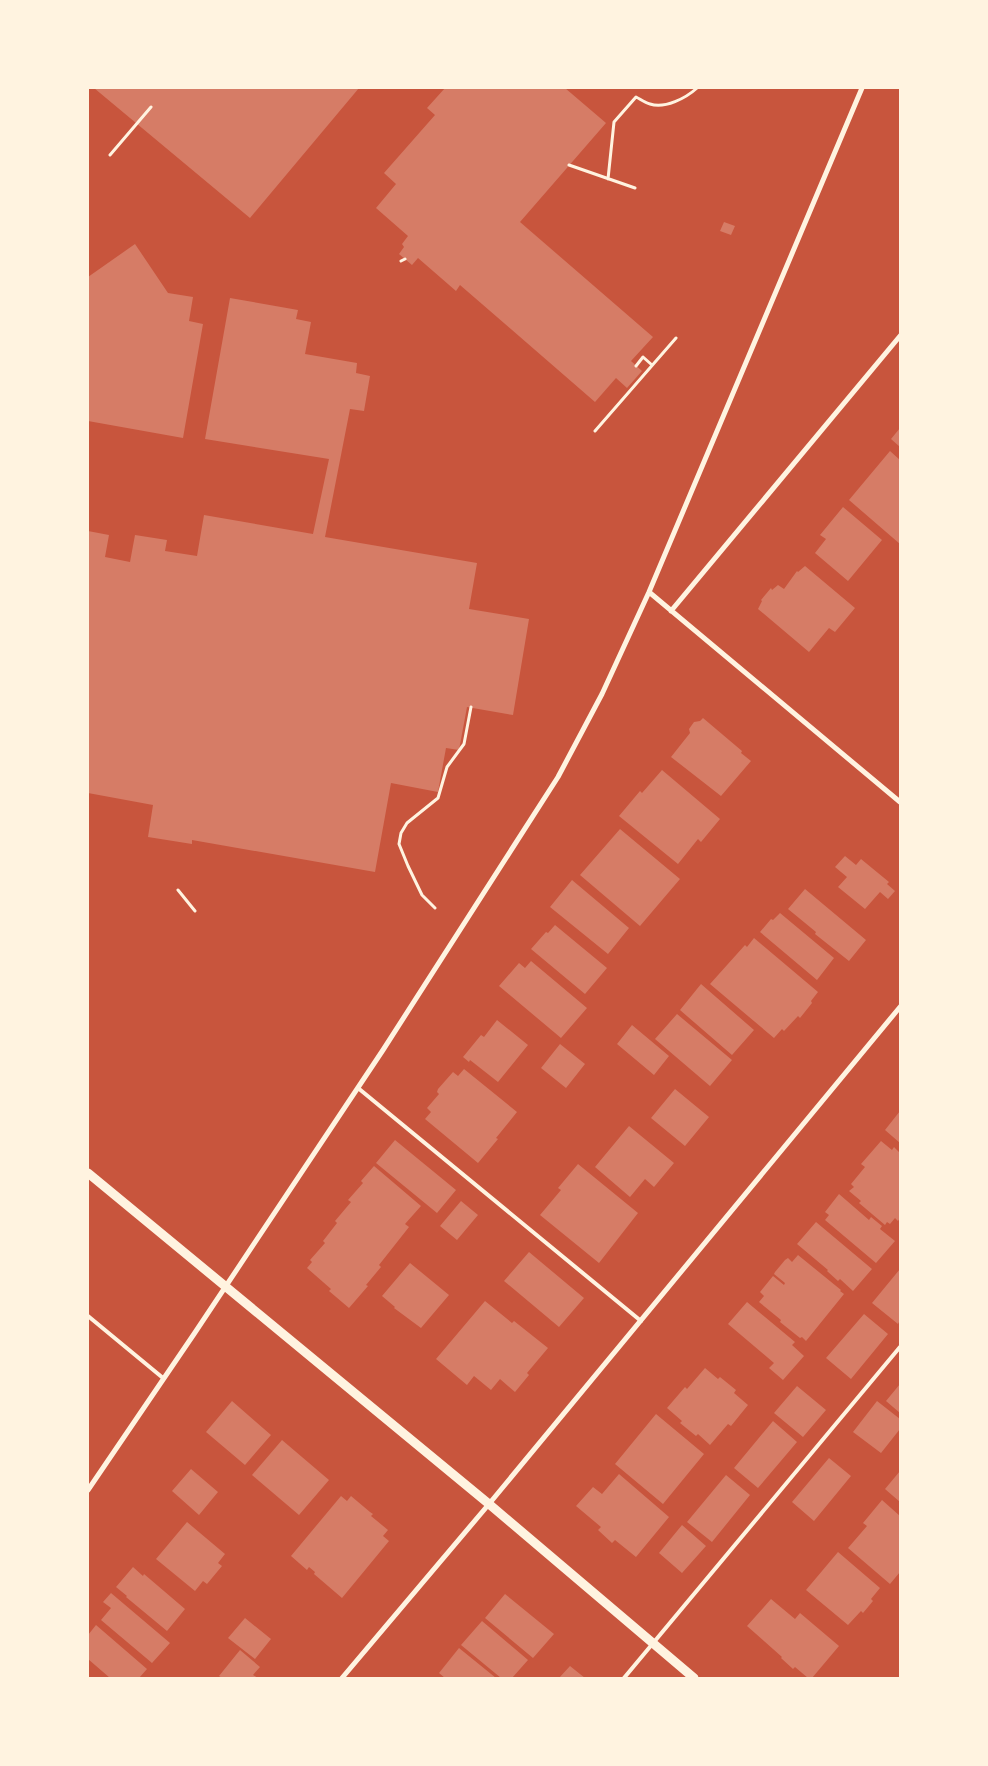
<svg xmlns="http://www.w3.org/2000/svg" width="988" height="1766" font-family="Georgia,serif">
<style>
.building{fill:#d67c66}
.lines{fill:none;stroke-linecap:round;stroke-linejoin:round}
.path{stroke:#fff3e0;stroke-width:3}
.service{stroke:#fff3e0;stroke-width:4}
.minor{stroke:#fff3e0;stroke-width:5}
.tertiary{stroke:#fff3e0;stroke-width:9}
</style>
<rect width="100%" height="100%" fill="#c8553d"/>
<path class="building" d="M 94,88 L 359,88 L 250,218 Z
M 445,88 L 565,88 L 606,123 L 520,222 L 653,337 L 631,361 L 642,371 L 627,388 L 616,378 L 595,402 L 460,285 L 456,291 L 418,258 L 412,265 L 399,254 L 404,247 L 402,244 L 408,236 L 376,208 L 396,184 L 384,173 L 435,115 L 427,108 Z
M 724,222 L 735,226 L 731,235 L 720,231 Z
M 135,244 L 168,293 L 193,297 L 189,321 L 203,324 L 183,438 L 88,421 L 88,277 Z
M 230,298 L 298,310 L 296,319 L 311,322 L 305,354 L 357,363 L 356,373 L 370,376 L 364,411 L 350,409 L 325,537 L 477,563 L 469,609 L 529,619 L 513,715 L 467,707 L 459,750 L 446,748 L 438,792 L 391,783 L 375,872 L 192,840 L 192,844 L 148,837 L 153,805 L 88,793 L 88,531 L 109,535 L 105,557 L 130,562 L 135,535 L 167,540 L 165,551 L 197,556 L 204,515 L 313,534 L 329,459 L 205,439 Z
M 900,428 L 900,447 L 891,439 Z
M 890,451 L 900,460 L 900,544 L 849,500 Z
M 843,507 L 882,540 L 848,581 L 815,553 L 826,539 L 820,535 Z
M 805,566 L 855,608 L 835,632 L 829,628 L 809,652 L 758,609 L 762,601 L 761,600 L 771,588 L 772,590 L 778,585 L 784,589 L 797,571 L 798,572 Z
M 703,718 L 742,751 L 741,753 L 751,761 L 721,796 L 671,757 L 690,733 L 689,729 L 694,722 L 700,721 Z
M 662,770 L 720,819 L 701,842 L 698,839 L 678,864 L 619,816 L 640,791 L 642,793 Z
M 620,829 L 680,879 L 640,926 L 580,875 Z
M 845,856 L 856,865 L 861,859 L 889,882 L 887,884 L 895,891 L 888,899 L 880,892 L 865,909 L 838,887 L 847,877 L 835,867 Z
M 572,880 L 629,928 L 608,954 L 550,907 Z
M 805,889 L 866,940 L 849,961 L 815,934 L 816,932 L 788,909 Z
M 780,913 L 834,958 L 817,980 L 760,932 L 771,919 L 773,920 Z
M 555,925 L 607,968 L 585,994 L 531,949 L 546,932 L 548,933 Z
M 754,938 L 818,992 L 811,1001 L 812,1003 L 800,1018 L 798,1016 L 784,1031 L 782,1029 L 774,1038 L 710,984 L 745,945 L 747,947 Z
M 531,961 L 587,1008 L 561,1038 L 499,986 L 519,963 L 525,968 Z
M 701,984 L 754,1030 L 732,1055 L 680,1010 Z
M 677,1014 L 732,1060 L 710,1086 L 655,1039 Z
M 497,1020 L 528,1045 L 498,1082 L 470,1060 L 469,1062 L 463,1057 L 481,1035 L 484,1037 Z
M 632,1025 L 669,1056 L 654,1075 L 617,1044 Z
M 560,1044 L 585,1064 L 566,1088 L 541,1068 Z
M 464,1069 L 517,1112 L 496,1138 L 498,1139 L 478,1163 L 425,1119 L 431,1112 L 427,1108 L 439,1094 L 437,1092 L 438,1089 L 453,1072 L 458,1076 Z
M 675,1089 L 709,1117 L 685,1146 L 651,1118 Z
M 900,1111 L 900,1143 L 885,1130 Z
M 629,1126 L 674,1163 L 654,1187 L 645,1179 L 630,1197 L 595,1167 Z
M 395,1140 L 456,1190 L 437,1213 L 376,1163 Z
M 881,1141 L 892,1150 L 894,1147 L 900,1153 L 900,1218 L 898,1221 L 895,1218 L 890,1224 L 887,1222 L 885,1225 L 859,1203 L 861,1201 L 849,1191 L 854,1187 L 851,1184 L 865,1167 L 861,1164 Z
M 578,1164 L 638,1213 L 599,1263 L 540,1215 L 561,1190 L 558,1188 Z
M 374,1166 L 421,1206 L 405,1224 L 409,1227 L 379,1265 L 381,1267 L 366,1285 L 368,1286 L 349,1308 L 329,1291 L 331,1289 L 307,1268 L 312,1262 L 310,1260 L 325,1243 L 323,1241 L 337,1223 L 335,1221 L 351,1202 L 348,1200 L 363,1183 L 361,1181 Z
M 839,1194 L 869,1220 L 871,1217 L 882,1226 L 880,1229 L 895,1241 L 876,1263 L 825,1220 L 829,1215 L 825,1212 Z
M 461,1201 L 478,1215 L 457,1240 L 440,1226 Z
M 816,1222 L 872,1269 L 853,1291 L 840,1279 L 838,1281 L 827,1271 L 828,1270 L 797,1244 Z
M 529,1252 L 584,1298 L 559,1327 L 504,1281 Z
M 798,1255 L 841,1290 L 840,1291 L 844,1294 L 806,1341 L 802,1337 L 800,1338 L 780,1322 L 781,1320 L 759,1302 L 764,1296 L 760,1292 L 773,1276 L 784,1285 L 785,1283 L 774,1274 L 775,1272 L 785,1260 L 788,1258 L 792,1262 Z
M 410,1263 L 449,1295 L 421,1328 L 394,1308 L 395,1307 L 382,1296 Z
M 900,1269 L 900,1320 L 898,1324 L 872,1303 Z
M 485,1301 L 512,1323 L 514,1321 L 548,1348 L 527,1373 L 529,1375 L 515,1392 L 500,1379 L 491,1390 L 474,1376 L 467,1385 L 436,1359 Z
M 747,1302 L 795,1342 L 792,1345 L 804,1356 L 783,1380 L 769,1368 L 774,1363 L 728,1324 Z
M 864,1314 L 888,1334 L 851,1379 L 826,1358 Z
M 705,1368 L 718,1379 L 720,1377 L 736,1390 L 734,1393 L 748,1405 L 731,1426 L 728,1424 L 710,1445 L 698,1434 L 696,1436 L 680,1423 L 682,1421 L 667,1408 L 685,1387 L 687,1389 Z
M 900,1384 L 900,1413 L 886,1401 Z
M 797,1386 L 826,1410 L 803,1437 L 774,1413 Z
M 232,1401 L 271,1435 L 245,1465 L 206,1432 Z
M 877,1401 L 900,1419 L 900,1429 L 881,1453 L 853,1432 Z
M 656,1414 L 704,1454 L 663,1504 L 615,1464 Z
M 773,1421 L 797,1442 L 758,1488 L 734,1468 Z
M 282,1440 L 329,1480 L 299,1515 L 252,1475 Z
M 829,1458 L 851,1476 L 814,1521 L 792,1502 Z
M 191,1469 L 218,1492 L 199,1515 L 172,1491 Z
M 900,1471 L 900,1502 L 885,1489 Z
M 619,1474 L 669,1517 L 636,1557 L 615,1540 L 612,1543 L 598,1530 L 601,1527 L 576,1506 L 593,1487 L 602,1494 Z
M 726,1475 L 750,1495 L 712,1542 L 687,1522 Z
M 341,1496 L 347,1501 L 351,1496 L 370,1512 L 373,1514 L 371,1516 L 388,1530 L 383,1536 L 389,1541 L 342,1598 L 314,1574 L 315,1572 L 309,1567 L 307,1570 L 291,1556 Z
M 882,1500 L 900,1516 L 900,1572 L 890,1584 L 848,1548 L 867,1526 L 863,1523 Z
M 187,1522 L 225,1554 L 218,1563 L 222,1566 L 207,1584 L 203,1581 L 195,1591 L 156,1559 Z
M 682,1525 L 706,1546 L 682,1573 L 659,1553 Z
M 838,1552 L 880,1588 L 871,1599 L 873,1601 L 863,1613 L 861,1611 L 848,1625 L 806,1590 Z
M 133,1567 L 143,1576 L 144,1574 L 185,1609 L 167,1631 L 126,1597 L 127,1596 L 116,1587 Z
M 111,1593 L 170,1643 L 152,1663 L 101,1620 L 111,1608 L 103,1602 Z
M 505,1594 L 554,1634 L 533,1658 L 485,1618 Z
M 771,1599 L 795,1619 L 800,1613 L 839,1646 L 812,1678 L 808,1678 L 795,1667 L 793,1669 L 781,1658 L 782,1657 L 747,1626 Z
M 245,1618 L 271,1639 L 255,1659 L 228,1638 Z
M 482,1621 L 528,1660 L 512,1678 L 501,1678 L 461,1645 Z
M 96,1625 L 147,1669 L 139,1678 L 110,1678 L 88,1659 L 88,1635 Z
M 459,1648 L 496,1678 L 445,1678 L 439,1673 Z
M 240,1650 L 260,1667 L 253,1675 L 258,1678 L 222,1678 L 219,1676 Z
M 570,1666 L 585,1678 L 559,1678 Z"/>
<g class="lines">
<path class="path" d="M 110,155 L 151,107
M 569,165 L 635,188
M 608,179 L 614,122 L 636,97 C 640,99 645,103 650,104 C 665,109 686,98 697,88
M 401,261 L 405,259
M 636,366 L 643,357 L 652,365
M 595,431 L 676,338
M 178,890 L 195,911
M 435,908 L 422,895 L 408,866 L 399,844 L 401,833 L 407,823 L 438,798 L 447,767 L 464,744 L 471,707"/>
<path class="service" d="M 358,1088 L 641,1321
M 88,1316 L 163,1378
M 624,1678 L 900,1347"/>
<path class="minor" d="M 649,592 L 900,802
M 671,611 L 900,336
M 88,1490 L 194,1334 L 383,1050 L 558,777 L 602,694 L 649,592 L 862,88
M 342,1678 L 489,1504 L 900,1007"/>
<path class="tertiary" d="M 88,1173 L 489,1504 L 694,1678"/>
</g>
<rect width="988" height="1766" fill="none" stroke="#fff3e0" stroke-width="178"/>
</svg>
